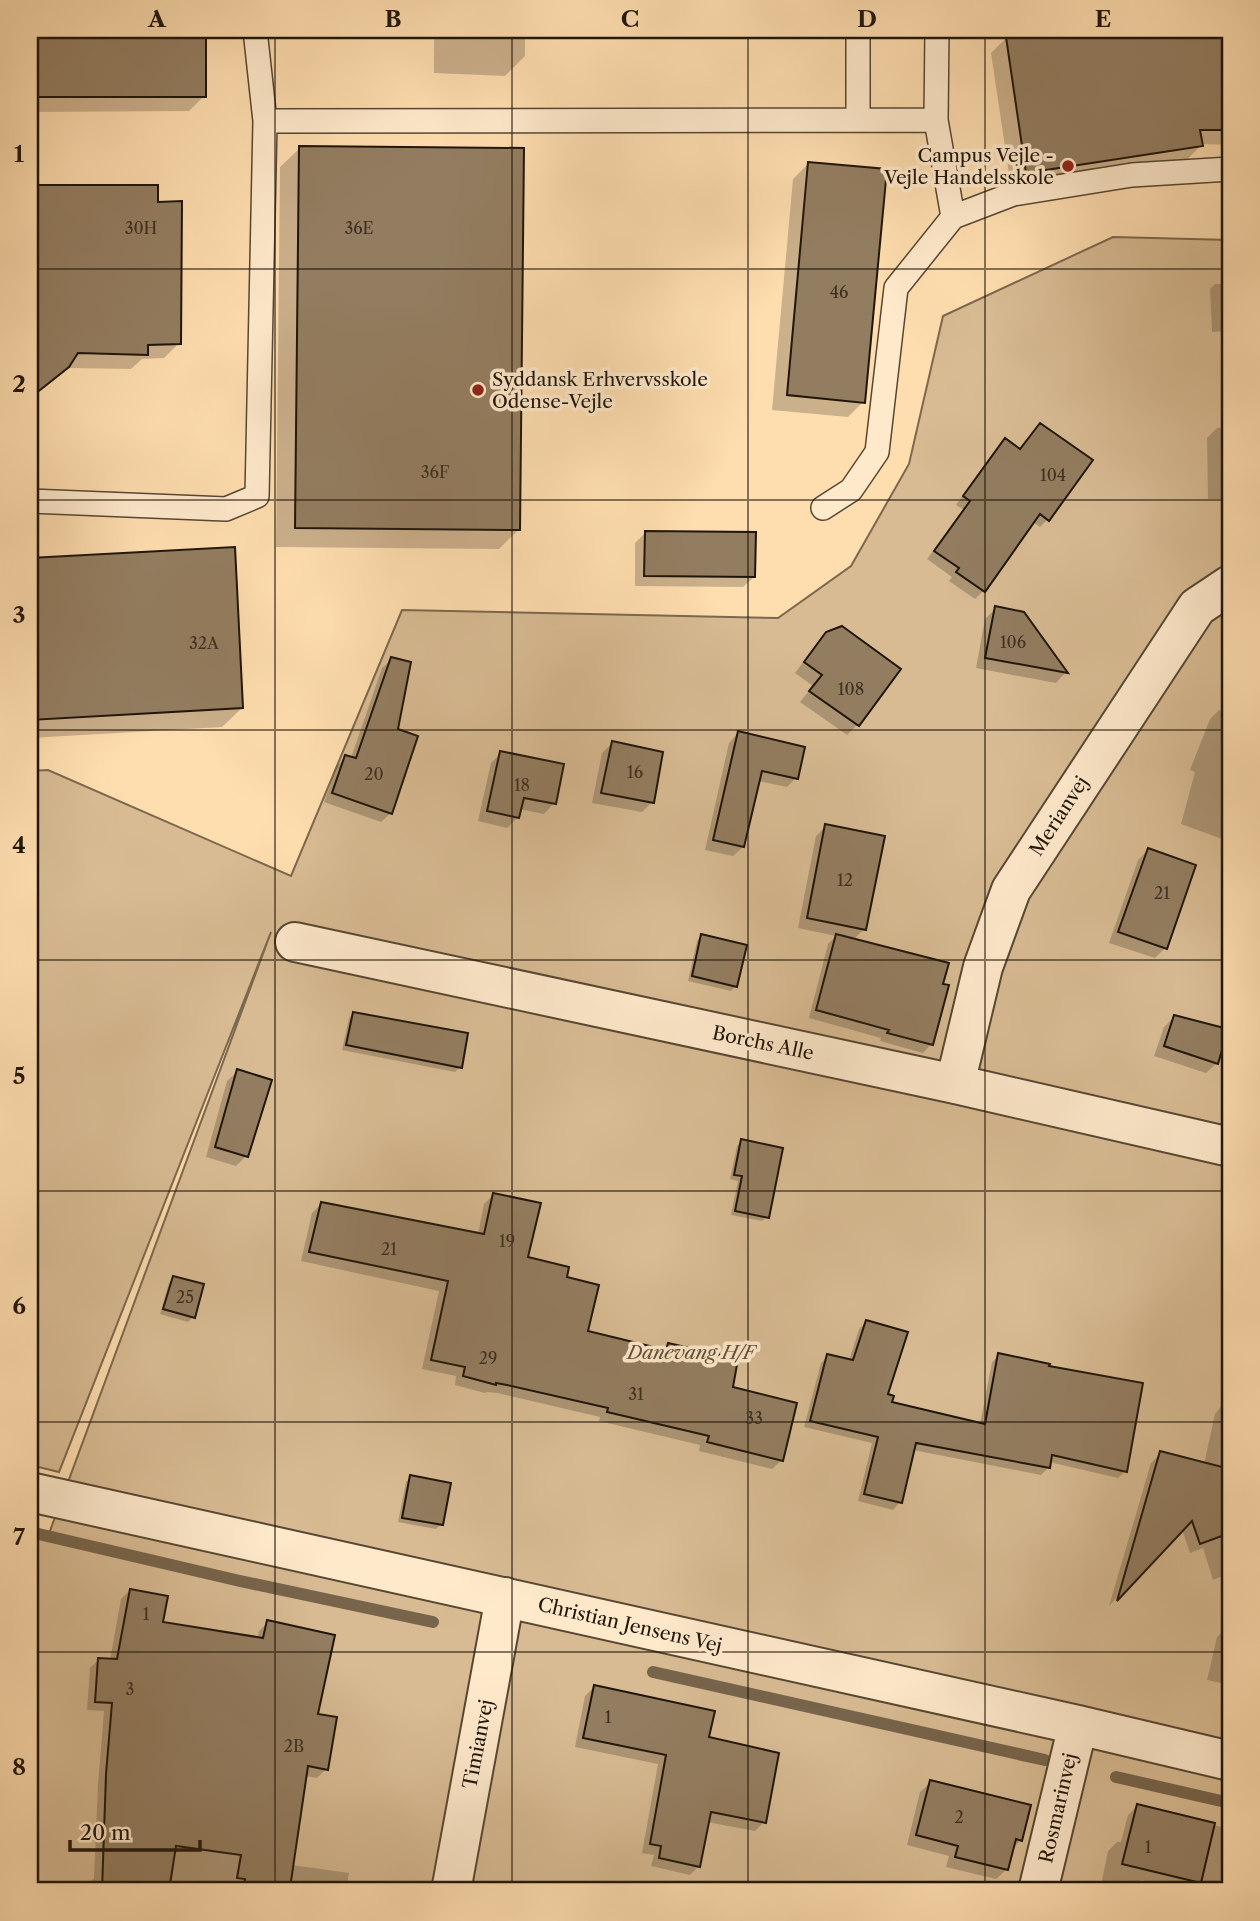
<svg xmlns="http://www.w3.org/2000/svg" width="1260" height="1921" font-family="'Libre Caslon Text',serif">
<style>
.green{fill:#d8bb93;stroke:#7c684e;stroke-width:2}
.shadow{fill:#0003}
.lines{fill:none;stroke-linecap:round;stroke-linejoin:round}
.stream{stroke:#77644b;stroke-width:12}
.building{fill:#937d60;stroke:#1f150a;stroke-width:2}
.service-casing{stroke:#574733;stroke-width:26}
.minor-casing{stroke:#574733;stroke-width:42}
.service{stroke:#fee9cb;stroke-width:23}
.minor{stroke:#fee9cb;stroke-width:38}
.grid{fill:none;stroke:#1f150a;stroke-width:2;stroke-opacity:0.55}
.poi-dot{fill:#8f2418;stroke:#fee9cb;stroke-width:2.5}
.labels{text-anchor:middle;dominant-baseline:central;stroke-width:7;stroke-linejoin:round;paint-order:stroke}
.number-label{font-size:16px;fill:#3c2f20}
.poi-label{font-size:19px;fill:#1f150a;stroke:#fee9cb;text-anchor:end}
.street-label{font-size:19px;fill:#1f150a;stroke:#fee9cb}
.park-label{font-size:19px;font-style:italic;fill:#604f3a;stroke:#fee9cb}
.neatline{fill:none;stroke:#1f150a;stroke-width:2.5}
.grid-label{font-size:23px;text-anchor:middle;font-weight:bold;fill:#1f150a}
</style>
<rect width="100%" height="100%" fill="#feddaf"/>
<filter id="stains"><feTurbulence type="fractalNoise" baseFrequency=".00286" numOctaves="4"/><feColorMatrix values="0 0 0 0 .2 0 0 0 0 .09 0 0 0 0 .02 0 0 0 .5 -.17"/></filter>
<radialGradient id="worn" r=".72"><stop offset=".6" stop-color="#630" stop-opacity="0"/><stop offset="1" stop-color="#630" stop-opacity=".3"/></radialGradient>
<path class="green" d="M 1113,237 L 1230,240 L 1230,1891 L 30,1891 L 30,1536 L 47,1539 L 271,932 L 59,1472 L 30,1465 L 30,771 L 48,770 L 291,876 L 402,610 L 778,618 L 851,566 L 909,464 L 943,316 Z"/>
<path class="shadow" d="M 30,30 L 204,30 L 204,96 L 189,111 L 30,112 Z
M 434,30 L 525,30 L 525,56 L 505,76 L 434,73 Z
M 1061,30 L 1230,30 L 1230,145 L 1202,144 L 1186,161 L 1011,187 L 991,53 L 1006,38 Z
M 300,148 L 518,530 L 499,549 L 276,547 L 280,167 Z
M 809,163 L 863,402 L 848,417 L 772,410 L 793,179 Z
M 30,187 L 156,187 L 156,204 L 179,343 L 164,358 L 142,359 L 131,369 L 66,368 L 52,382 L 30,397 Z
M 1215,284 L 1230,284 L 1230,331 L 1212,332 L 1210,289 Z
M 1230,427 L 1230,499 L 1208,499 L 1207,438 L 1217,428 Z
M 1005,440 L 1048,519 L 1040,527 L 1033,522 L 983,591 L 975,599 L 949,581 L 952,577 L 927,559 L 964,510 L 956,505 L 997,448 Z
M 646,532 L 754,577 L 743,587 L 635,586 L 635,543 Z
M 233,549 L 242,708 L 222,727 L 30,738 L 30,560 Z
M 996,608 L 1023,613 L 1065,673 L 1056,683 L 976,668 L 985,619 Z
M 827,634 L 898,669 L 857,725 L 847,735 L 800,702 L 813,686 L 795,673 L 816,645 Z
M 392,659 L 396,730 L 391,813 L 381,822 L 324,802 L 337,766 L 346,757 L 351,758 L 382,668 Z
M 1219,710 L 1230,715 L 1230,842 L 1181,824 L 1195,772 L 1190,770 L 1210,719 Z
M 738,733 L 796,778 L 787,787 L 758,781 L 743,847 L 733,856 L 705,850 L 729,743 Z
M 612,743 L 652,802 L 642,812 L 592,803 L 602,753 Z
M 501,753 L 554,803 L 544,814 L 519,809 L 518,817 L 507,828 L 478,821 L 491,763 Z
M 826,826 L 864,929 L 853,940 L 931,1044 L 923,1053 L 880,1041 L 881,1038 L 809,1018 L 828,944 L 836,936 L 798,928 L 816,836 Z
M 1148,850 L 1165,948 L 1155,958 L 1109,943 L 1138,860 Z
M 701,936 L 736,986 L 731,991 L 688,981 L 697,941 Z
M 354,1013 L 460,1067 L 455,1072 L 342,1050 L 349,1018 Z
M 1174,1017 L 1217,1063 L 1206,1073 L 1154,1056 L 1164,1027 Z
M 238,1071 L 246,1156 L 236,1166 L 206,1157 L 227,1081 Z
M 742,1141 L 767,1217 L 762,1221 L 731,1215 L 738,1181 L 730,1179 L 737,1146 Z
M 494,1194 L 526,1259 L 564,1278 L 586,1333 L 663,1351 L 669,1345 L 731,1388 L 782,1460 L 772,1469 L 699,1451 L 700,1445 L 599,1421 L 600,1417 L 497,1393 L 487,1392 L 485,1393 L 455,1385 L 456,1376 L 422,1369 L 439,1291 L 301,1261 L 312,1213 L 321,1204 L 478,1234 L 484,1204 Z
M 174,1278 L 193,1317 L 188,1322 L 160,1314 L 169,1283 Z
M 866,1322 L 885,1396 L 890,1404 L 980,1424 L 992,1362 L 999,1355 L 1126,1471 L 1118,1478 L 1049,1462 L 1048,1468 L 1041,1475 L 913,1450 L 900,1502 L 893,1510 L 858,1501 L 872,1443 L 804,1427 L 821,1363 L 828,1356 L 849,1361 L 859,1329 Z
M 1230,1395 L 1230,1573 L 1213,1580 L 1203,1548 L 1190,1553 L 1182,1529 L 1109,1606 L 1151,1463 L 1161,1453 L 1204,1464 L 1215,1414 Z
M 411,1477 L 441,1524 L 436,1529 L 398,1522 L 406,1482 Z
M 130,1590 L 161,1624 L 257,1639 L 259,1631 L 268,1622 L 316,1716 L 326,1769 L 317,1778 L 305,1776 L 292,1865 L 349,1873 L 346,1891 L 88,1891 L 89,1884 L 94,1878 L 98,1784 L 104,1711 L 87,1710 L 90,1668 L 99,1659 L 110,1660 L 121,1599 Z
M 1228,1627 L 1230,1627 L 1230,1685 L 1207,1680 L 1217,1637 Z
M 594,1687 L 764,1822 L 755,1831 L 707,1822 L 699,1866 L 690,1875 L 651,1866 L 654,1855 L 642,1853 L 658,1764 L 575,1747 L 585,1696 Z
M 931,1782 L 1021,1840 L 1012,1849 L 1007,1869 L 996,1879 L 946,1867 L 949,1856 L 907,1845 L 920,1792 Z
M 1137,1806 L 1230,1829 L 1230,1889 L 1223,1888 L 1219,1891 L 1190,1891 L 1141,1880 L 1139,1888 L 1136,1891 L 1100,1890 L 1108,1851 L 1117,1842 L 1121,1842 L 1128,1815 Z"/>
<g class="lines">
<path class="stream" d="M 30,1532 L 240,1581 L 433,1622
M 653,1672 L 1045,1760
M 1116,1777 L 1230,1803"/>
</g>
<path class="building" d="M 30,30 L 206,30 L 206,97 L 30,97 Z
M 1049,30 L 1230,30 L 1230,130 L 1200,130 L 1203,146 L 1026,173 L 1006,37 Z
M 299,146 L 524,148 L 520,530 L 295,528 Z
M 808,162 L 887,169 L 865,403 L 787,395 Z
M 30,185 L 158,185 L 158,202 L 182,201 L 181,344 L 148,345 L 148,355 L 78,353 L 69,367 L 30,398 Z
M 1040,423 L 1093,460 L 1049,521 L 1040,514 L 985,592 L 956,572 L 959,568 L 934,551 L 970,501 L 963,496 L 1005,438 L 1020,449 Z
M 645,531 L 756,532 L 755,577 L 644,576 Z
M 235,547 L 243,708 L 30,720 L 30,558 Z
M 995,606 L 1024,612 L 1068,673 L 985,658 Z
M 842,626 L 901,669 L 859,726 L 809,691 L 822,675 L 804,662 L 826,632 Z
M 391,657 L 411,662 L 398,729 L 418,736 L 392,814 L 332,793 L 345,755 L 356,758 Z
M 738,731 L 805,747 L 798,779 L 762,771 L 744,847 L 713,840 Z
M 612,741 L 663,752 L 654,803 L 601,793 Z
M 500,751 L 564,764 L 556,804 L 524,798 L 519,818 L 487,811 Z
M 825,824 L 885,836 L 866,930 L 807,918 Z
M 1148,848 L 1196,865 L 1167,949 L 1118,932 Z
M 701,934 L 747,945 L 737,987 L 692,976 Z
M 836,934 L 949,963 L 943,984 L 949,985 L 933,1045 L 887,1033 L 889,1030 L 816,1010 Z
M 353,1012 L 468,1033 L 462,1068 L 346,1045 Z
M 1174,1015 L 1228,1029 L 1218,1064 L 1164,1046 Z
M 237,1069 L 272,1080 L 248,1157 L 215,1147 Z
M 741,1139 L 783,1148 L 769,1218 L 735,1211 L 742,1176 L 734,1175 Z
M 493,1193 L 541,1203 L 528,1257 L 569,1267 L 567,1277 L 599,1285 L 588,1331 L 666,1350 L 668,1343 L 738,1359 L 733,1387 L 797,1403 L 783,1461 L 707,1442 L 709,1436 L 607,1412 L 608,1408 L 507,1385 L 496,1383 L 496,1385 L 463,1376 L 465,1367 L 431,1360 L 448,1281 L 309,1252 L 321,1202 L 484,1234 Z
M 173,1276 L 204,1284 L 195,1318 L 163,1309 Z
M 866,1320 L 908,1332 L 888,1394 L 894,1396 L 892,1402 L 985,1424 L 998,1353 L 1050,1364 L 1049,1366 L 1143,1383 L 1127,1472 L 1052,1455 L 1050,1468 L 916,1443 L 902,1503 L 864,1494 L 878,1437 L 810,1421 L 827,1354 L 853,1360 Z
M 1160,1451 L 1230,1469 L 1230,1533 L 1200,1544 L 1192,1521 L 1117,1601 Z
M 410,1475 L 451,1483 L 443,1525 L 402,1518 Z
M 130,1589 L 168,1596 L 163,1622 L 263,1638 L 267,1620 L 335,1635 L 318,1714 L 337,1717 L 328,1770 L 308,1766 L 290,1888 L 244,1885 L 245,1879 L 237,1878 L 241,1855 L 176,1846 L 169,1891 L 102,1891 L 106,1774 L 112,1703 L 95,1702 L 98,1658 L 117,1659 Z
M 594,1685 L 715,1711 L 709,1737 L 779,1753 L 766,1823 L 711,1812 L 700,1867 L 659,1858 L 661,1846 L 650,1844 L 666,1755 L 583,1738 Z
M 930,1780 L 1031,1805 L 1022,1841 L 1016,1839 L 1008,1870 L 955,1857 L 958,1846 L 916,1835 Z
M 1137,1804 L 1215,1823 L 1201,1883 L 1122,1864 Z"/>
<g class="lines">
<defs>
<path id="service" d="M 255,30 L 265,121
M 858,30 L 858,119
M 937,30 L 936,120 L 953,217
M 30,501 L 226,509 L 257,496 L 265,121 L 936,120
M 823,508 L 851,490 L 877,452 L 896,288 L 953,217 L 1013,194 L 1132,175 L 1230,169"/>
<path id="minor" d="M 295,942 L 955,1084 L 1230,1147
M 955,1084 L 983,967 L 1011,890 L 1197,607 L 1230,585
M 30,1492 L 1078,1725 L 1230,1761
M 451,1891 L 505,1597
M 1038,1891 L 1078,1725"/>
</defs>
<use href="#service" class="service-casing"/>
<use href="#minor" class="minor-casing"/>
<use href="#service" class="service"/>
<use href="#minor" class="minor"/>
</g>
<path class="grid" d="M 275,30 L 275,1891M 512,30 L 512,1891M 748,30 L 748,1891M 985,30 L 985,1891M 30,269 L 1230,269M 30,500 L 1230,500M 30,730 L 1230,730M 30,960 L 1230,960M 30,1191 L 1230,1191M 30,1422 L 1230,1422M 30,1652 L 1230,1652"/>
<g class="poi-dot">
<circle cx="1068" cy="166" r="7"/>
<circle cx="478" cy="390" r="7"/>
</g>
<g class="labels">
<g class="number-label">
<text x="141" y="228">30H</text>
<text x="359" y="228">36E</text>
<text x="839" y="292">46</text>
<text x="435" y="472">36F</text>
<text x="1053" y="475">104</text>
<text x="1013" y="642">106</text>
<text x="204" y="643">32A</text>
<text x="851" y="689">108</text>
<text x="635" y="772">16</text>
<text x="374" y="774">20</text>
<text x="522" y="785">18</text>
<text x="845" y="880">12</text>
<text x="1162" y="893">21</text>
<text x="507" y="1241">19</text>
<text x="389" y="1249">21</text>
<text x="185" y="1297">25</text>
<text x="488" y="1358">29</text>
<text x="636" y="1394">31</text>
<text x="754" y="1418">33</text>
<text x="146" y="1614">1</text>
<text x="130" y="1689">3</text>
<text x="608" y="1717">1</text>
<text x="294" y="1746">2B</text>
<text x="959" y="1817">2</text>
<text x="1148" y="1847">1</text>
</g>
<g class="poi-label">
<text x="1054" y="155">Campus Vejle -<tspan x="1054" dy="22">Vejle Handelsskole</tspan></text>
<text x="492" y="379" text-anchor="start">Syddansk Erhvervsskole<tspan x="492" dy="22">Odense-Vejle</tspan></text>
</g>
<g class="street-label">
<text transform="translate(1059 816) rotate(-57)">Merianvej</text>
<text transform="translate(763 1043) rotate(12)">Borchs Alle</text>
<text transform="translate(630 1625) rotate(13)">Christian Jensens Vej</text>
<text transform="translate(478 1744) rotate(-79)">Timianvej</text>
<text transform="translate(1058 1808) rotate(-77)">Rosmarinvej</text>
</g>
<g class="park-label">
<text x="691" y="1352">Danevang H/F</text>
</g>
</g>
<rect width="1260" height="1921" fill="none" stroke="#feddaf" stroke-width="77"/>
<path d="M70 1840v10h130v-10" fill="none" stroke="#1f150a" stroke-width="3.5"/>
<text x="80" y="1840" font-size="21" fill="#1f150a" stroke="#fee9cb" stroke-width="5" paint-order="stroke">20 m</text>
<rect x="38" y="38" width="1184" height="1844" class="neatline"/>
<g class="grid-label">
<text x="157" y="27">A</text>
<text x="393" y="27">B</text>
<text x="630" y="27">C</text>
<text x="867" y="27">D</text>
<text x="1103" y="27">E</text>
<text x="19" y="162">1</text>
<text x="19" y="392">2</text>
<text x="19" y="623">3</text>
<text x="19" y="853">4</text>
<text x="19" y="1084">5</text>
<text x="19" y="1314">6</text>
<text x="19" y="1545">7</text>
<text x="19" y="1775">8</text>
</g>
<rect width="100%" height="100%" filter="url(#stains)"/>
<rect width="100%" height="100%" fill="url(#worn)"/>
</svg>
